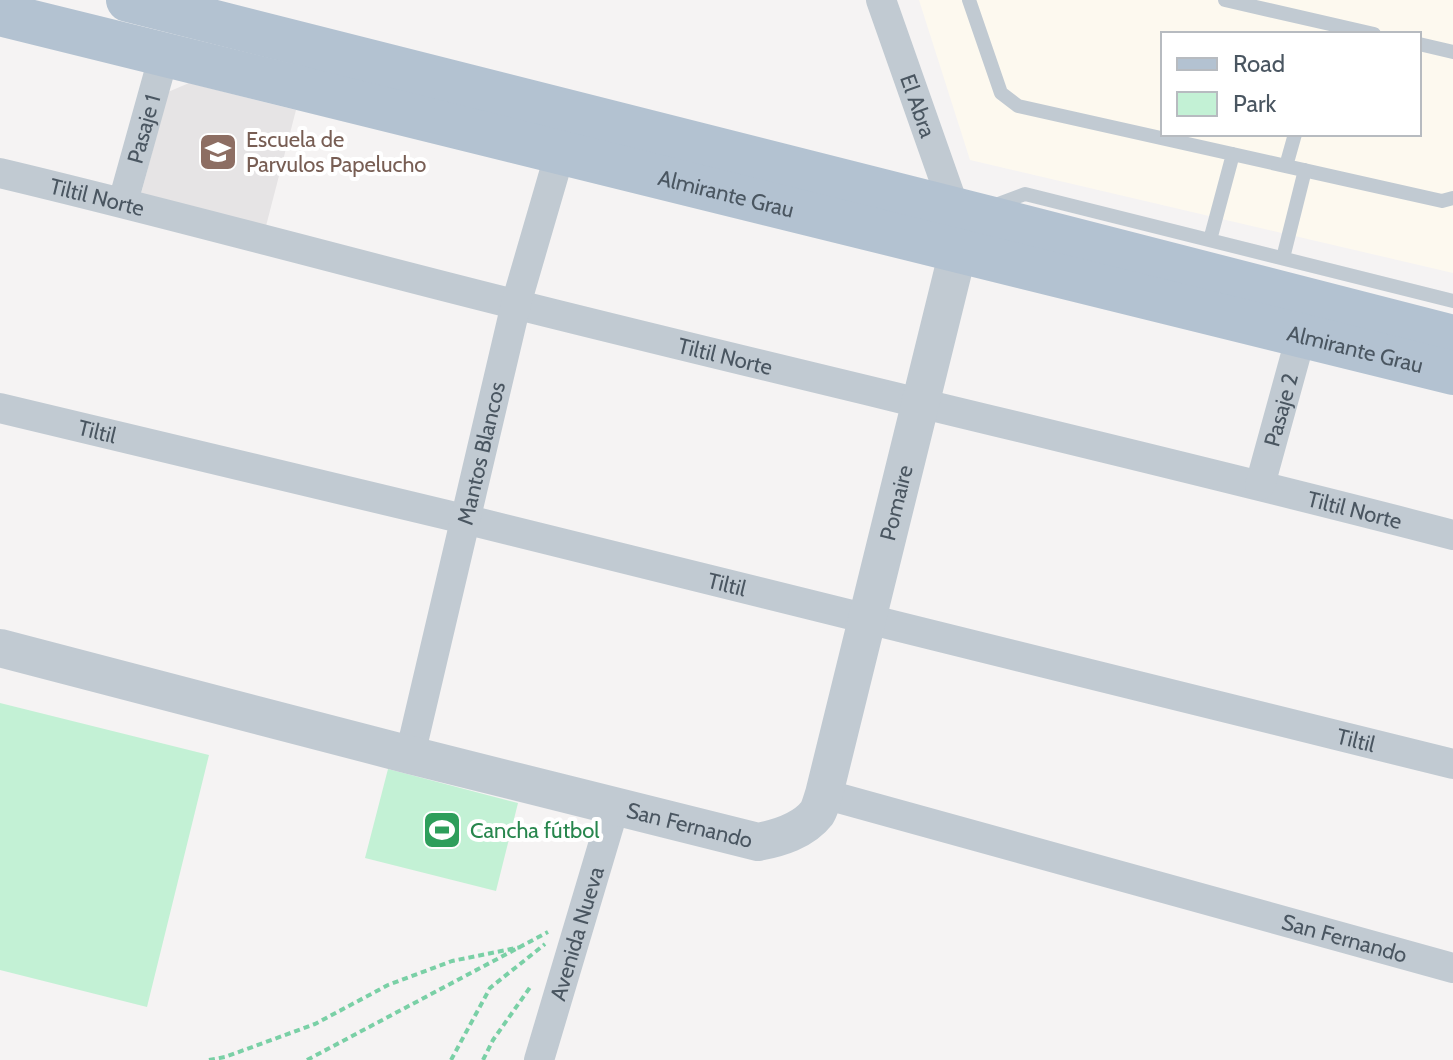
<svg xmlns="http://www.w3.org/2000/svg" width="1453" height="1060" font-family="Cabin,sans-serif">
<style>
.commercial{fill:#fdf9ef;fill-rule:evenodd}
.education{fill:#e6e4e5}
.green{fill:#c3f1d5}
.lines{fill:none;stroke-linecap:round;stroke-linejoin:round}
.path{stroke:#7ad0a6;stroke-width:4;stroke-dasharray:6 4;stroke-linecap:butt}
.service{stroke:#c1cad2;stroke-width:14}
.minor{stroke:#c1cad2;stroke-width:30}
.tertiary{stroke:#c1cad2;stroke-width:38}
.primary{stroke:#b3c2d1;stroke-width:44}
.labels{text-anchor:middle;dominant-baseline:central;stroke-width:8;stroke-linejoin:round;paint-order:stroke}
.street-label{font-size:22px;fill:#4a5661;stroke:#fff}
.education-label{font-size:22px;fill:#785e54;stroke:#fff;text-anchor:start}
.leisure-label{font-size:22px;fill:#27864d;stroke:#fff;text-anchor:start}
</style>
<rect width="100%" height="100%" fill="#f5f3f3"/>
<path class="commercial" d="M 919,0 L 1453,0 L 1453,273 L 970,160 ZM 1163,34 L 1419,34 L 1419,134 L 1163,134 Z"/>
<path class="education" d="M 189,83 L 296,110 L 266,226 L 141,194 L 168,92 Z"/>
<path class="green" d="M 0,703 L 209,755 L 147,1007 L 0,970 Z
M 388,769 L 518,803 L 496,891 L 365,858 Z"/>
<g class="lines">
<path class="path" d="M 209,1060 L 225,1057 L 315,1024 L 388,985 L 452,961 L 521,947
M 307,1060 L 548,932
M 451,1060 L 490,988 L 545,944
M 483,1060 L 493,1040 L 531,986"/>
<path class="service" d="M 969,0 L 1001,93 L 1018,106 L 1442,201 L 1453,198
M 1225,0 L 1374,34
M 1419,44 L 1453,52
M 1286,166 L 1295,134
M 993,206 L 1025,194 L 1453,301
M 1210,240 L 1233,154
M 1283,258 L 1305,170"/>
<g class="minor">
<path id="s1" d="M 881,0 L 955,210"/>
<path id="s2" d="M 0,173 C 173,214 345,262 518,305 C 829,383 1142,454 1453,535"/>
<path id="s3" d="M 123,202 L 164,55"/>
<path id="s4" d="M 0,408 L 464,519 L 1453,764"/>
<path id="s5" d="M 1260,485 L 1301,336"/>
<path id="s6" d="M 410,755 L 516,304 L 560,153"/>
<path id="s7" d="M 824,794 L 1453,968"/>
<path id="s8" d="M 539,1060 L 615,805"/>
</g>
<path class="tertiary" id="s9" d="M 0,648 L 410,755 L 758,842 C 779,838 803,831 817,813 C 820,808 822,800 824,794 L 958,251 L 955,223"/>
<g class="primary">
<path d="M 128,0 L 990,218 L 1453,337"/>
<path id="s10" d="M 0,14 L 1453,373"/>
</g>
</g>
<defs>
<symbol id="school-square" viewBox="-11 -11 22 22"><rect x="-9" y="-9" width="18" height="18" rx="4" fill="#8d6e63" stroke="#fff"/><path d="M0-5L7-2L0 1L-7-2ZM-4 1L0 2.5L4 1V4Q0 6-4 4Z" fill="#fff"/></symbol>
<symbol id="stadium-square" viewBox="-11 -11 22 22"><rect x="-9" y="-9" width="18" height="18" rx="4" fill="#2e9e5b" stroke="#fff"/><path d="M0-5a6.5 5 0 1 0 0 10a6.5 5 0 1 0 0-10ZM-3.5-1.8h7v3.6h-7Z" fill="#fff"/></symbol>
</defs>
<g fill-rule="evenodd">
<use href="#school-square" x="196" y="130" width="44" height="44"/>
<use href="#stadium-square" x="420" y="808" width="44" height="44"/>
</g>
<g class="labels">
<g class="street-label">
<text stroke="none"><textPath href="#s1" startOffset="112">El Abra</textPath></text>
<text stroke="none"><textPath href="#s3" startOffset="76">Pasaje 1</textPath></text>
<text stroke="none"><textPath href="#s10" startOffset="748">Almirante Grau</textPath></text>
<text stroke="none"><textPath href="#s2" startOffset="100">Tiltil Norte</textPath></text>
<text stroke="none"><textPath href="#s10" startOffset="1396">Almirante Grau</textPath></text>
<text stroke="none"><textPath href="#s2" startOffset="748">Tiltil Norte</textPath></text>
<text stroke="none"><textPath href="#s5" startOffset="78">Pasaje 2</textPath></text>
<text stroke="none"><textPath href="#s4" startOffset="100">Tiltil</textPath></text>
<text stroke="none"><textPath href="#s6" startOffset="310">Mantos Blancos</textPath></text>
<text stroke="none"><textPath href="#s9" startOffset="1170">Pomaire</textPath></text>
<text stroke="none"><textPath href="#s2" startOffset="1396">Tiltil Norte</textPath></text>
<text stroke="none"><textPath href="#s4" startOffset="748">Tiltil</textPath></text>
<text stroke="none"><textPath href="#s4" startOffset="1396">Tiltil</textPath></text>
<text stroke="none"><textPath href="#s9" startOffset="712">San Fernando</textPath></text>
<text stroke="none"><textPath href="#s8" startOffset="132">Avenida Nueva</textPath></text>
<text stroke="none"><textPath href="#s7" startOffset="540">San Fernando</textPath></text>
</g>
<g class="education-label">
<text x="246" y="139">Escuela de<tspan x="246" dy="25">Parvulos Papelucho</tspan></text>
</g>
<g class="leisure-label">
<text x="470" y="830">Cancha fútbol</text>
</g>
</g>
<rect x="1161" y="32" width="260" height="104" fill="#ffffff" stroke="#b7bbc0" stroke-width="2"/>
<rect x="1177" y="58" width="40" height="12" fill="#b3c2d1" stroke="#b7bbc0" stroke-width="2"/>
<text x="1233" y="72" font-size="24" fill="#4a5661">Road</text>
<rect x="1177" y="92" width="40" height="24" fill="#c3f1d5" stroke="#b7bbc0" stroke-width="2"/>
<text x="1233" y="112" font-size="24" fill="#4a5661">Park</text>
</svg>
